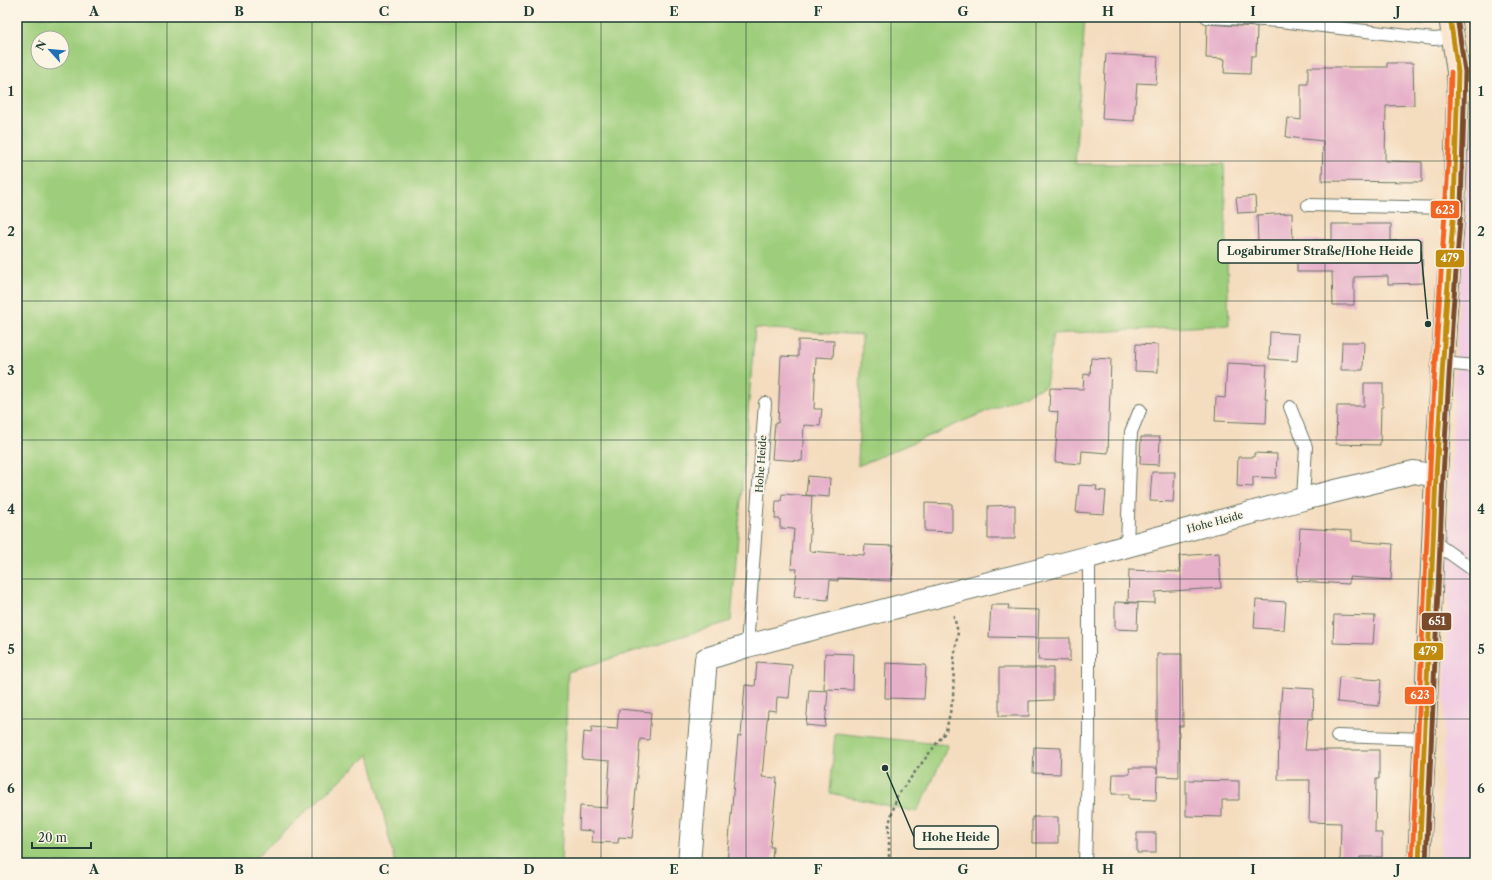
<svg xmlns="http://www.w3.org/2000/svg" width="1492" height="880" font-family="'Libre Caslon Text',serif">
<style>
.built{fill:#f2cfe2}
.green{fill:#9ece7c;stroke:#5e8658;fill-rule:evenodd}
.building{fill:#e6b0c9}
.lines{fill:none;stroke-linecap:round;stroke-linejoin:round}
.lane-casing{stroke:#6a7564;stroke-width:14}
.street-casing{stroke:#6a7564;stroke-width:24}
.secondary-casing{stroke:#6a7564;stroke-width:24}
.path{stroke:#6a7564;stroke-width:2.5;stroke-dasharray:3 3;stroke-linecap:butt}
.lane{stroke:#fff;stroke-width:12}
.street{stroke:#fff;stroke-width:22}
.secondary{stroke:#fce5d0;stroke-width:22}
.bus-1-casing{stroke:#fcf5e5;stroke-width:8}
.bus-2-casing{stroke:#fcf5e5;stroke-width:8}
.bus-3-casing{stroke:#fcf5e5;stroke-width:8}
.bus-1{stroke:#c18c0d;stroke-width:5}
.bus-2{stroke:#7a4b2a;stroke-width:5}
.bus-3{stroke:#f26522;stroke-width:5}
.grid{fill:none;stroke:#1f3d34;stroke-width:1;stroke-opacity:0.55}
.labels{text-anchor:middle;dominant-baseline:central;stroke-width:3.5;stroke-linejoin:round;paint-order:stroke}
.street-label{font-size:10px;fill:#1f3d34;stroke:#fcf5e5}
.leader{fill:none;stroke:#1f3d34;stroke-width:1.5}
.callout-dot{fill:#1f3d34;stroke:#fcf5e5;stroke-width:1.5}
.callout{fill:#fcf5e5;stroke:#1f3d34;stroke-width:1.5}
.callout-label{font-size:11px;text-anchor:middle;font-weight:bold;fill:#1f3d34}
.line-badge{stroke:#fcf5e5;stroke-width:1.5}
.badge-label{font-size:11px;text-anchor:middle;font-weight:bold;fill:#fff}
.neatline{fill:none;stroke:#1f3d34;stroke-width:1.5}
.grid-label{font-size:13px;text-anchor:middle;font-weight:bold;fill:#1f3d34}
</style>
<rect width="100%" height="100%" fill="#fcf5e5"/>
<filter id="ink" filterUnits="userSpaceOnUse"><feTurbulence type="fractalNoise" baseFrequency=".025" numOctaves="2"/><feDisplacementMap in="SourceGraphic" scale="8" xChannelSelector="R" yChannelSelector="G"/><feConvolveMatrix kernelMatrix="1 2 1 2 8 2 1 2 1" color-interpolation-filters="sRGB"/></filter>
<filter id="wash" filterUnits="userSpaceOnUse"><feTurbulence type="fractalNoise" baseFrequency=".012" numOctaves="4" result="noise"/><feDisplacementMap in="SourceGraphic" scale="16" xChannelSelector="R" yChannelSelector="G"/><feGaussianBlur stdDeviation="0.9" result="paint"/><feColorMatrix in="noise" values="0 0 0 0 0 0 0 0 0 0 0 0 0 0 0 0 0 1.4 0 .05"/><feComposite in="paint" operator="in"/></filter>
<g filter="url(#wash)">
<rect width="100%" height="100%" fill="#f4dcbe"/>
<path class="built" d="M 1475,108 L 1475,863 L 1440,863 L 1454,389 L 1470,114 Z"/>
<path class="green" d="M 17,17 L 1085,17 L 1075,164 L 1224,164 L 1229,325 L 1053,334 L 1046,386 L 858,466 L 862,335 L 755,328 L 731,621 L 568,672 L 561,863 L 395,863 L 369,754 L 250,863 L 17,863 ZM 38,38 L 62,38 L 62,62 L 38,62 Z
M 1299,17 L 1422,17 L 1424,24 Z
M 835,733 L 948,745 L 928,791 L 916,812 L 830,793 Z"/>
<g id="blocks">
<path class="building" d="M 1207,24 L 1257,27 L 1256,56 L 1251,56 L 1250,74 L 1224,73 L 1225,59 L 1206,58 Z
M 1106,54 L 1158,57 L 1156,84 L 1137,83 L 1134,121 L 1102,119 Z
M 1387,63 L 1413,63 L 1414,105 L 1386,106 L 1385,161 L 1422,162 L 1422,182 L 1322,181 L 1323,141 L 1286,137 L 1288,118 L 1301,120 L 1301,84 L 1308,84 L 1308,67 L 1387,67 Z
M 1255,196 L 1256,212 L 1238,213 L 1236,198 Z
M 1292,213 L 1293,241 L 1258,243 L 1257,215 Z
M 1332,224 L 1391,224 L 1391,241 L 1422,240 L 1423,283 L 1388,284 L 1388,276 L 1354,277 L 1354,305 L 1333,305 L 1332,272 L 1297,272 L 1297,240 L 1332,240 Z
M 1270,332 L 1299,334 L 1297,361 L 1269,359 Z
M 798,340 L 834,341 L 833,358 L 816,357 L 814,409 L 822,409 L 820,426 L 804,425 L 802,461 L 772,459 L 775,423 L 778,423 L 781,356 L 798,357 Z
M 1342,342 L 1364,342 L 1363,370 L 1341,370 Z
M 1136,344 L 1158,345 L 1158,372 L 1135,371 Z
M 1091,358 L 1111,359 L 1108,453 L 1082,451 L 1081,464 L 1055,462 L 1058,412 L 1049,411 L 1050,388 L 1083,389 L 1084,374 L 1090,375 Z
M 1227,363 L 1267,365 L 1265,399 L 1267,399 L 1266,423 L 1215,421 L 1216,397 L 1225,398 Z
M 1364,383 L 1383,383 L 1383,407 L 1381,407 L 1380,445 L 1336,444 L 1337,406 L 1364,406 Z
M 1141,437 L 1160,437 L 1159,465 L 1140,464 Z
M 1254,453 L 1277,454 L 1276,478 L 1253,477 L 1253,487 L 1237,486 L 1238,457 L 1254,457 Z
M 1152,472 L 1175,472 L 1173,502 L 1150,501 Z
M 808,476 L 830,478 L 829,497 L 806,495 Z
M 1079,485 L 1097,486 L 1096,490 L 1106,491 L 1104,514 L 1076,512 Z
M 782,494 L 812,496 L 809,551 L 864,555 L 865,545 L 893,546 L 891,581 L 838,578 L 838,581 L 830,580 L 828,600 L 794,597 L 797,569 L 791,569 L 794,529 L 780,528 L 780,519 L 775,519 L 776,501 L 781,501 Z
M 925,503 L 952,504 L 952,532 L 925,531 Z
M 1015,505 L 1015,539 L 988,539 L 988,506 Z
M 1300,528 L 1352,531 L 1352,541 L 1393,544 L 1391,580 L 1349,577 L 1349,584 L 1297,581 Z
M 1219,553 L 1221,588 L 1155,592 L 1155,603 L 1128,602 L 1129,570 L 1180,572 L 1179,556 Z
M 1256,600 L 1286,602 L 1284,630 L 1254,628 Z
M 1115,602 L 1138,603 L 1137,630 L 1115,629 Z
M 991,605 L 1009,605 L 1008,609 L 1039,610 L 1038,638 L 989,637 Z
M 1334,615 L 1375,616 L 1373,644 L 1333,643 Z
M 1039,638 L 1070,638 L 1070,661 L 1038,660 Z
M 825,653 L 854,654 L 853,690 L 824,689 Z
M 1157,654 L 1182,654 L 1183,726 L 1179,726 L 1179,777 L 1157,776 L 1156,800 L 1129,799 L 1129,794 L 1112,794 L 1113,774 L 1130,774 L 1129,768 L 1157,768 L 1157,774 Z
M 757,662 L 792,665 L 789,698 L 777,697 L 776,711 L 768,710 L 762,777 L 777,778 L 770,847 L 773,847 L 772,863 L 727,863 L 738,736 L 741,736 L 745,685 L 755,686 Z
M 886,663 L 926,665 L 924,699 L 885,698 Z
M 999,668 L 1053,668 L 1053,700 L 1029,701 L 1029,716 L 999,716 Z
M 1339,677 L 1381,680 L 1379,706 L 1337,702 Z
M 1282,687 L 1314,689 L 1313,719 L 1308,719 L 1305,750 L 1379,750 L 1379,779 L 1376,779 L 1375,833 L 1382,833 L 1382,857 L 1360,857 L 1360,861 L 1340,861 L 1341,823 L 1309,822 L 1310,780 L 1278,780 L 1279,728 Z
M 809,690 L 828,691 L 825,727 L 806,725 Z
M 619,709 L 651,712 L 649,740 L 640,739 L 632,838 L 619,837 L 618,843 L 592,842 L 593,831 L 579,830 L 580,806 L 607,808 L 610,761 L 582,759 L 584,732 L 591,733 L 592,727 L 617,729 Z
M 1034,747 L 1061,748 L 1060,774 L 1033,773 Z
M 1186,780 L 1239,781 L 1239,800 L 1222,800 L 1222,817 L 1186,816 Z
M 1032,817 L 1058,817 L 1058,843 L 1032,843 Z
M 1137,833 L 1156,833 L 1156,853 L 1137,853 Z"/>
</g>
</g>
<g filter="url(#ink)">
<use href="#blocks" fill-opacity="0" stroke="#6a7564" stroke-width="1"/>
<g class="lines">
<defs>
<path id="lane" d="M 1207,17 L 1280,21 L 1434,39 L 1454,37
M 1308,205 L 1454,208
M 1442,363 L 1475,366
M 1290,407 L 1306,447 L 1303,499
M 1434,542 L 1475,571
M 1127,546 L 1131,432 L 1140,410
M 747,646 L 765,403
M 1337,736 L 1425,739
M 1085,863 L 1089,736 L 1089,557"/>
<path id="street" d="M 689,863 L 706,659 L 747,646 L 1089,557 L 1127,546 L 1303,499 L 1414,472 L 1436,476"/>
<path id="secondary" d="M 1419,863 L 1436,476 L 1446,310 L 1454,208 L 1458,96 L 1458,72 L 1450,17"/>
</defs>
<use href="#lane" class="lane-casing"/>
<use href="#street" class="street-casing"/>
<use href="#secondary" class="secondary-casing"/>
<path class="path" d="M 889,863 L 889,824 L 897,796 L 946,731 L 953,699 L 954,659 L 958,632 L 953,613"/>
<use href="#lane" class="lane"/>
<use href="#street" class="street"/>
<use href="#secondary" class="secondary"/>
<defs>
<path id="bus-1" d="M 1419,863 L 1436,476 L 1446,310 L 1454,208 L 1458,72 L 1450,17"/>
<path id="bus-2" d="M 1426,863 L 1443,476 L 1453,310 L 1461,208 L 1465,72 L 1457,17"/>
<path id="bus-3" d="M 1412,863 L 1434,382 L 1449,150 L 1451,72"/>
</defs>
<use href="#bus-1" class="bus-1-casing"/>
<use href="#bus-2" class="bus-2-casing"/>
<use href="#bus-3" class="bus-3-casing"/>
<use href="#bus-1" class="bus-1"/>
<use href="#bus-2" class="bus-2"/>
<use href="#bus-3" class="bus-3"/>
</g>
</g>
<path class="grid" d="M 167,17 L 167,863M 312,17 L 312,863M 456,17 L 456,863M 601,17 L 601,863M 746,17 L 746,863M 891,17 L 891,863M 1036,17 L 1036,863M 1180,17 L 1180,863M 1325,17 L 1325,863M 17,161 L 1475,161M 17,301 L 1475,301M 17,440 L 1475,440M 17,579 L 1475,579M 17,719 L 1475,719"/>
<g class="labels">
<g class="street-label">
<text transform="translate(761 464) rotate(-86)">Hohe Heide</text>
<text transform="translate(1215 522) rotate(-15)">Hohe Heide</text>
</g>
</g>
<path class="leader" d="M1428 324L1421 251M885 768L914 837"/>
<g class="callout-dot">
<circle cx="1428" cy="324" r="4"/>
<circle cx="885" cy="768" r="4"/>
</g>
<g class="callout">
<rect x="1218" y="240" width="203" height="23" rx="4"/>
<rect x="914" y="826" width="84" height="23" rx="4"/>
</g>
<g class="callout-label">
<text x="1320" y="255">Logabirumer Straße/Hohe Heide</text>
<text x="956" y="841">Hohe Heide</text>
</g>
<g class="line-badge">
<rect x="1430" y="200" width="30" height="19" rx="4" fill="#f26522"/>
<rect x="1435" y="249" width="30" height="19" rx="4" fill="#c18c0d"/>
<rect x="1421" y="612" width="31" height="19" rx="4" fill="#7a4b2a"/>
<rect x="1413" y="642" width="31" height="19" rx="4" fill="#c18c0d"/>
<rect x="1404" y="686" width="31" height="19" rx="4" fill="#f26522"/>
</g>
<g class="badge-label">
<text x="1445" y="214">623</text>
<text x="1450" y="262">479</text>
<text x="1437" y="625">651</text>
<text x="1428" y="655">479</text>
<text x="1420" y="699">623</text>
</g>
<rect width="1492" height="880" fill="none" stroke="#fcf5e5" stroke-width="44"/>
<g transform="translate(50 50) rotate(297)"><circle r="19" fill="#fcf5e5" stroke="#a4ab9e"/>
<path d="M0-3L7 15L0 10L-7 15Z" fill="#1f6fb2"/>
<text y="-6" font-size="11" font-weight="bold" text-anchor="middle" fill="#1f3d34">N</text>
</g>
<path d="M32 842v6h59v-6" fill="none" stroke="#1f3d34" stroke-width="2"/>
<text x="38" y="842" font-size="12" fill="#1f3d34" stroke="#fcf5e5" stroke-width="3" paint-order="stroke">20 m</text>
<rect x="22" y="22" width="1448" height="836" class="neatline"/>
<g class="grid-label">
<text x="94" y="16">A</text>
<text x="239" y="16">B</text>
<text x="384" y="16">C</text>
<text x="529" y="16">D</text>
<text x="674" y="16">E</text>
<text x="818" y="16">F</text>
<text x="963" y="16">G</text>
<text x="1108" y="16">H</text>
<text x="1253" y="16">I</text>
<text x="1398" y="16">J</text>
<text x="11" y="96">1</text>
<text x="1481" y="96">1</text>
<text x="11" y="236">2</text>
<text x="1481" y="236">2</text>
<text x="11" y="375">3</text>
<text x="1481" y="375">3</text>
<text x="11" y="514">4</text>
<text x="1481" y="514">4</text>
<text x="11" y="654">5</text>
<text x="1481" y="654">5</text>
<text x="11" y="793">6</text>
<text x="1481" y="793">6</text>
<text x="94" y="874">A</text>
<text x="239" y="874">B</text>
<text x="384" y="874">C</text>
<text x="529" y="874">D</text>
<text x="674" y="874">E</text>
<text x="818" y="874">F</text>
<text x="963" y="874">G</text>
<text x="1108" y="874">H</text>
<text x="1253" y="874">I</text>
<text x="1398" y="874">J</text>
</g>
</svg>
